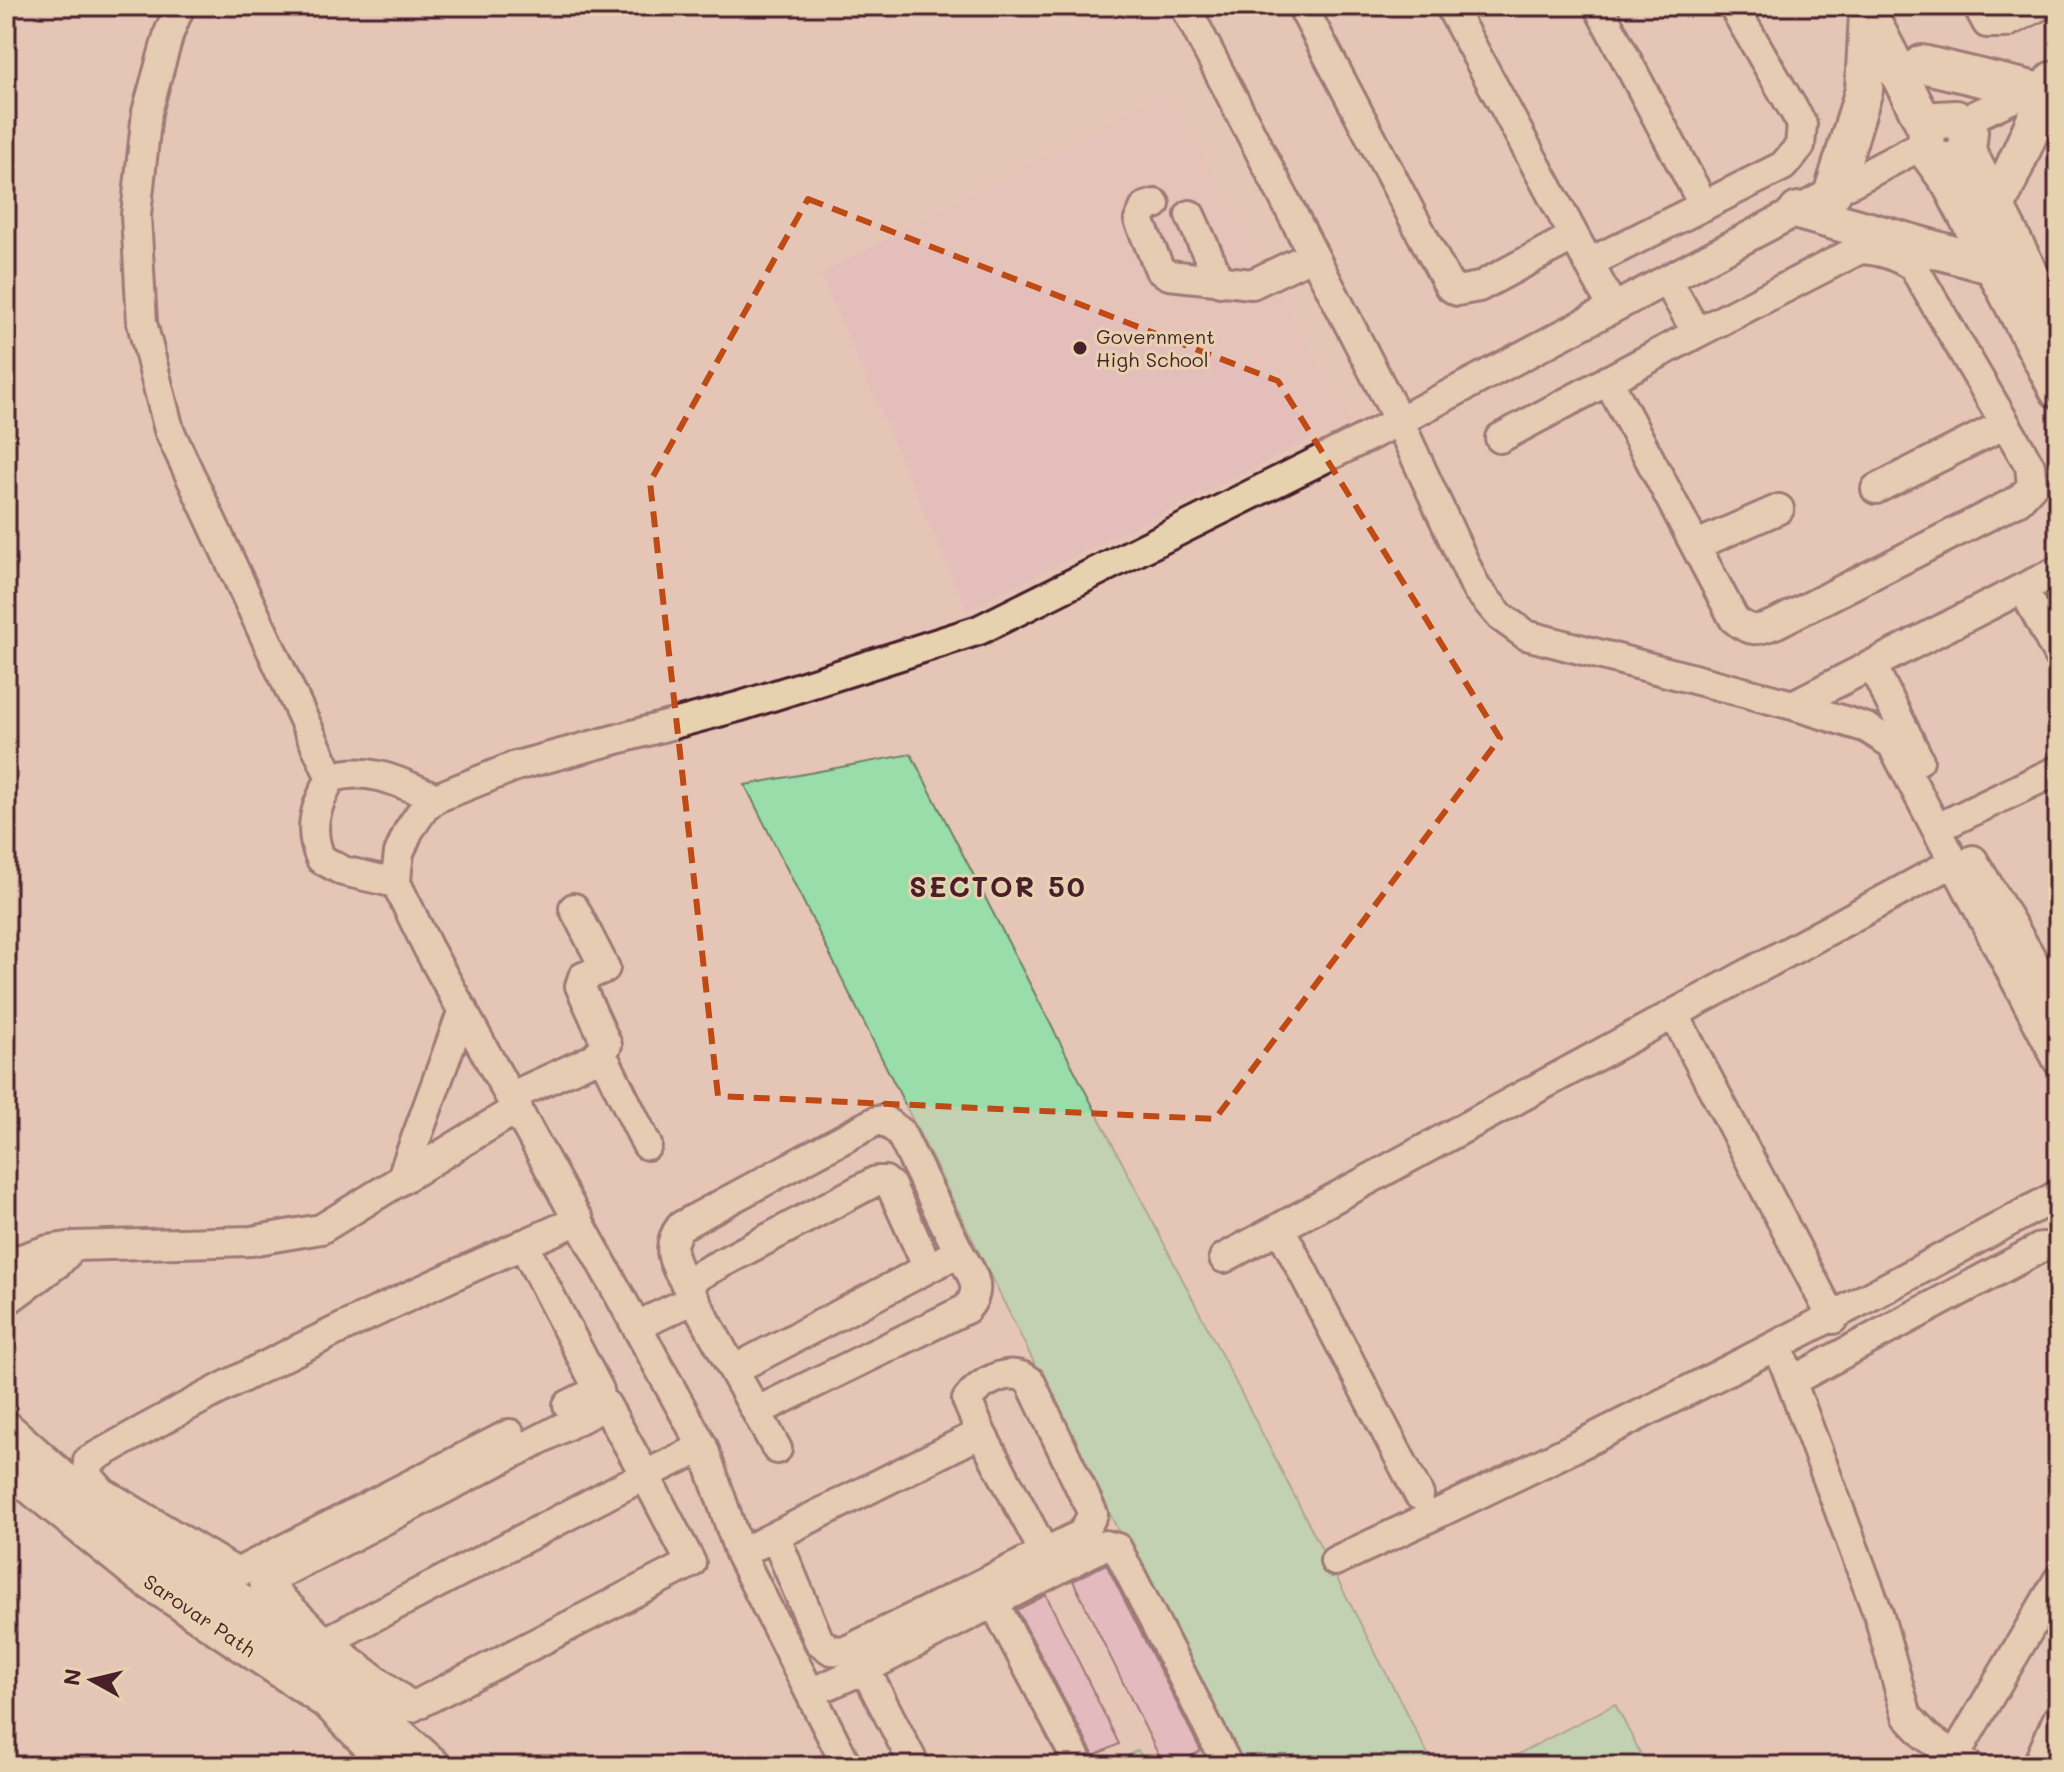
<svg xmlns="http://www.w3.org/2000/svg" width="2064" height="1772" font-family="Mali,sans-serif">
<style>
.built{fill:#e4beba}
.green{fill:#98ddaa;stroke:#717e6a;stroke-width:2}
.building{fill:#e0abc5;stroke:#4a1f2b;stroke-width:2}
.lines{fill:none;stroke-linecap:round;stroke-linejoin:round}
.minor-casing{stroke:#4a1f2b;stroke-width:34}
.major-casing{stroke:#4a1f2b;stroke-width:42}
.minor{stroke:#e7d2b0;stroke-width:28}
.major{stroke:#e7d2b0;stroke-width:36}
.marked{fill:none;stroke:#c04a14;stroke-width:6;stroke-dasharray:16 10;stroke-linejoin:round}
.poi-dot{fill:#4a1f2b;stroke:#e7d2b0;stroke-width:3}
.labels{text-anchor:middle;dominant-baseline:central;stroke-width:6;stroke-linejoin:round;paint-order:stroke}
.poi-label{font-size:20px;fill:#4a1f2b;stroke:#e7d2b0;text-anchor:start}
.street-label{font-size:20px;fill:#4a1f2b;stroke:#e7d2b0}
.district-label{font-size:28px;font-weight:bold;letter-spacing:2px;fill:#4a1f2b;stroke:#e7d2b0}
</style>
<rect width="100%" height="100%" fill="#e5c6b6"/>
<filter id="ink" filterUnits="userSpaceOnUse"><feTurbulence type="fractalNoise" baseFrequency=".0125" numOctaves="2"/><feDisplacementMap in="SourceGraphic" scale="16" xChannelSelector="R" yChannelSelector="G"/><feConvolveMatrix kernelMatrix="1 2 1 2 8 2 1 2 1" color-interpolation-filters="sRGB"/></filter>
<g filter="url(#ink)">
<path class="built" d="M 1167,92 L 1349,421 L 967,610 L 820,274 Z"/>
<path class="green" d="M 911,754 L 1434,1766 L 1236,1766 L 745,785 Z
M 1615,1704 L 1647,1766 L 1495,1766 Z
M 1138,1750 L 1147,1766 L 1108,1766 Z"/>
<path class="building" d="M 1106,1564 L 1201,1751 L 1172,1766 L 1164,1766 L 1073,1581 Z
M 1046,1595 L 1119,1744 L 1094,1756 L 1017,1610 Z"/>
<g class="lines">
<defs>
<path id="minor" d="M 180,6 L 169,33 L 147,112 L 136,215 L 142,323 L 169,430 L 331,778
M 1185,6 L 1399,421 L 1476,588 L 1501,617 L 1526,635 L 1793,705 L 1867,728 L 1892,744 L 2058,1061
M 1302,6 L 1449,286 L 1457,291 L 1479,287 L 1574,236
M 1450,6 L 1613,308
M 1598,6 L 1704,206
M 1978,6 L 1987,23 L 2006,23 L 2039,6
M 1961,122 L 2039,86
M 1155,204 L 1145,207 L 1139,220 L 1160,270 L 1169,275 L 1252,284 L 1313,255
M 1190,215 L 1220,282
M 1589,263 L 1783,166 L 1800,146 L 1802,124 L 1733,6
M 1608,380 L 1734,619 C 1750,633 1758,631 1777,623 L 2019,500 L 2032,486 L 2030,466 L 1913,266 C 1895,255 1881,250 1860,249 L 1697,333
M 1500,438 L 1697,333 L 1667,280
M 1876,489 L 2005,424
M 1697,545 L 1779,509
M 2023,588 L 2058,571
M 1872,665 L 1919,760
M 1793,705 L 2023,588 L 2058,655
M 1950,822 L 2058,770
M 1973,860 L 2058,1003
M 396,883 L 343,871 L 321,859 C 307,829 316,805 331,778 C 369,765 401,783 436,798
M 1674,1014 L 1833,1319
M 602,1054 L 647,1145
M 512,1096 L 593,1059 L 607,1045 L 580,986 L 583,977 L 605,968 L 574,908
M 402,1177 L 463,1010
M 1280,1228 L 1419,1495
M 523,1244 L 599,1390 L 568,1405
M 1224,1258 L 1954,862
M 6,1264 L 48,1250 L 74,1246 L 251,1241 L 321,1229 L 518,1108
M 686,1282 L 876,1181 L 885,1181 L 891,1186 L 928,1268
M 694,1299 C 681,1272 660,1253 681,1226 L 876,1121 L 883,1120 L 900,1132 L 959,1252
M 6,1301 L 59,1262 L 73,1247
M 637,1326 L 694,1299 L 777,1449
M 1778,1346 L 1879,1616 L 1907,1716 L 1927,1737 L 1970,1766
M 735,1369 L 959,1252 C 971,1273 985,1288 966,1309 L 758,1411
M 1792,1381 L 2042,1247 L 2058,1247
M 981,1433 L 1044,1552
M 510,1434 L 237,1573 L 102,1492 L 89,1477 L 88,1461 C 247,1370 412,1292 579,1220
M 740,1554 L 757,1545 L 981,1433 L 967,1400 C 980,1382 1011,1365 1030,1381 L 1093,1514 L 1082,1534 L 846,1651 L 831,1650 L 819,1641 L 775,1536
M 1335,1561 C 1581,1449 1821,1325 2058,1195
M 993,1601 L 1080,1766
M 325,1642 L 645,1475 L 606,1405 L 264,1582 L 325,1642 L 412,1707 L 691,1563 L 645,1475 L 703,1447
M 865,1669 L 915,1766
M 810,1693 L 865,1669 L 1105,1545 L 1117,1548 L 1228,1766
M 1954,1757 L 2058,1580
M 847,1766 L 740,1554 L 703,1447 L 428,948 L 396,883 L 397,869 L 399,853 L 409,830 L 424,808 L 436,798 L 516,766 L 741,706 L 979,630 L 1399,421 L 1924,144
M 2037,1766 L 2058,1718"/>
<path id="major" d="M 1868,13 L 1927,129
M 1922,64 L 2032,90
M 1967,151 L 2058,329
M 1936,160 L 1954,162 L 1967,151 L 1969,132 L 1956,119 L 1937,120 L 1927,129 L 1926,150 L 1950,183 L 2058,390
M 1833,192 L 1864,90 L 1868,13
M 1996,208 L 2053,80
M 1798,211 L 1994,266
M 6,1430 L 95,1509 L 271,1622 L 432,1766
M 6,1465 L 142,1575 L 330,1702 L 392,1766"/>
</defs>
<use href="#minor" class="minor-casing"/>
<use href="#major" class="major-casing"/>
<use href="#minor" class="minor"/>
<use href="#major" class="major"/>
</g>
</g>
<path d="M0 0H2064V1772H0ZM 808,199 L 1278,381 L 1500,738 L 1215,1119 L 718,1096 L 650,482 Z" fill="#e5c6b6" fill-opacity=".55" fill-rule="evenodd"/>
<path class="marked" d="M 808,199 L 1278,381 L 1500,738 L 1215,1119 L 718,1096 L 650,482 Z"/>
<circle class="poi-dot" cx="1080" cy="348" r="8"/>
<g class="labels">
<g class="poi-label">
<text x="1096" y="336">Government<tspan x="1096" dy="23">High School</tspan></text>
</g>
<g class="street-label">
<text transform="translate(200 1615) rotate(34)">Sarovar Path</text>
</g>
<g class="district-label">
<text x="998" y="886">SECTOR 50</text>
</g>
</g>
<rect width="2064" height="1772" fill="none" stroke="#e7d2b0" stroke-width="32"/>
<rect x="16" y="16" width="2032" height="1740" fill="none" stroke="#4a1f2b" stroke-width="3" filter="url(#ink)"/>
<g transform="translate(92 1680) rotate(278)" stroke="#e7d2b0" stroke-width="6" paint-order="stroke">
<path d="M0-6L14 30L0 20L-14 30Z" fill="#4a1f2b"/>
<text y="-12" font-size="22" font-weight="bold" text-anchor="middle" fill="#4a1f2b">N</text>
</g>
</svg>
